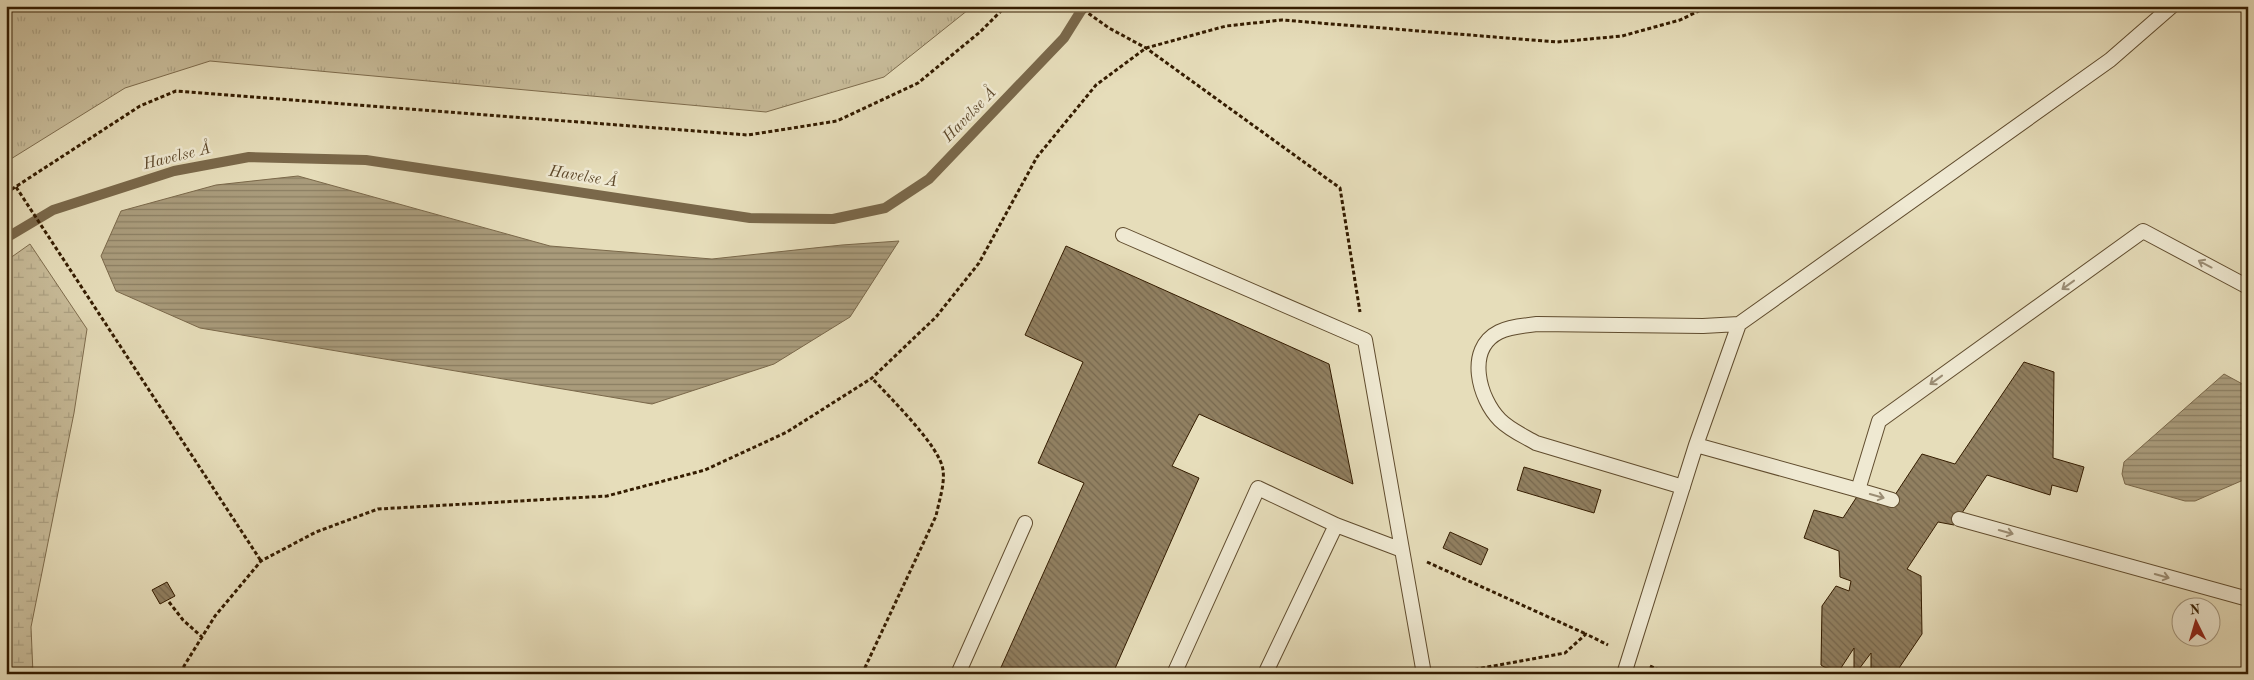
<svg xmlns="http://www.w3.org/2000/svg" width="2254" height="680" font-family="'Old Standard TT',serif">
<style>
.grass{fill:url(#grass-tufts);stroke:#7e6c4d}
.wetland{fill:url(#wetland-marsh);stroke:#7e6c4d}
.water{fill:url(#water-rules);stroke:#7a684a}
.lines{fill:none;stroke-linecap:round;stroke-linejoin:round}
.stream{stroke:#7a684a;stroke-width:10}
.building{fill:url(#building-back-hatch);stroke:#341c00}
.lane-casing{stroke:#604c2e;stroke-width:16}
.path{stroke:#341c00;stroke-width:3;stroke-dasharray:4 2.5;stroke-linecap:butt}
.lane{stroke:#efe9d2;stroke-width:14}
.oneway{stroke:#9b8d74}
.labels{text-anchor:middle;dominant-baseline:central;stroke-width:5;stroke-linejoin:round;paint-order:stroke}
.water-label{font-size:16px;font-style:italic;fill:#5d482b;stroke:#efe9d2}
</style>
<defs>
<pattern id="grass-tufts" width="24" height="20" patternUnits="userSpaceOnUse" patternTransform="scale(1.25)"><rect width="24" height="20" fill="#c8bc9a"/><path d="M3 7l-1-3M5 7V3M7 7l1-3M15 17l-1-3M17 17v-4M19 17l1-3" fill="none" stroke="#aca183"/></pattern>
<pattern id="wetland-marsh" width="20" height="14" patternUnits="userSpaceOnUse" patternTransform="scale(1.25)"><rect width="20" height="14" fill="#c8bc9a"/><path d="M1 5h8M5 5V1M11 12h8M15 12V8" fill="none" stroke="#aca183"/></pattern>
<pattern id="water-rules" width="6" height="5" patternUnits="userSpaceOnUse" patternTransform="scale(1.25)"><rect width="6" height="5" fill="#a99b7b"/><path d="M0 2.5h6" fill="none" stroke="#8a7e62"/></pattern>
<pattern id="building-back-hatch" width="6" height="6" patternUnits="userSpaceOnUse" patternTransform="scale(1.25)"><rect width="6" height="6" fill="#918061"/><path d="M-1 5l2 2M0 0l6 6M5-1l2 2" fill="none" stroke="#77684e"/></pattern>
</defs>
<rect width="100%" height="100%" fill="#e6ddba"/>
<filter id="stains"><feTurbulence type="fractalNoise" baseFrequency=".004" numOctaves="4"/><feColorMatrix values="0 0 0 0 .2 0 0 0 0 .09 0 0 0 0 .02 0 0 0 .5 -.17"/></filter>
<radialGradient id="worn" r=".72"><stop offset=".6" stop-color="#630" stop-opacity="0"/><stop offset="1" stop-color="#630" stop-opacity=".3"/></radialGradient>
<path class="grass" d="M 6,6 L 973,6 L 884,77 L 766,112 L 210,61 L 125,88 L 6,162 Z"/>
<path class="wetland" d="M 30,244 L 87,329 L 74,413 L 31,627 L 33,674 L 6,674 L 6,261 Z"/>
<path class="water" d="M 298,176 L 550,246 L 712,259 L 842,245 L 899,241 L 850,317 L 774,364 L 652,404 L 200,328 L 116,291 L 101,256 L 121,211 L 216,185 Z
M 2224,374 L 2248,387 L 2248,478 L 2195,501 L 2185,501 L 2125,484 L 2122,474 L 2124,462 Z"/>
<g class="lines">
<path class="stream" d="M 6,238 L 53,210 L 174,171 L 249,157 L 366,160 L 750,218 L 833,219 L 885,208 L 929,179 L 1064,38 L 1084,6"/>
</g>
<path class="building" d="M 1066,246 L 1329,364 L 1353,484 L 1199,414 L 1172,466 L 1199,478 L 1113,673 L 998,674 L 1084,483 L 1038,463 L 1083,362 L 1025,335 Z
M 2024,362 L 2054,372 L 2053,458 L 2084,467 L 2077,492 L 2052,485 L 2050,495 L 1987,475 L 1954,525 L 1938,522 L 1907,569 L 1921,576 L 1922,634 L 1895,674 L 1871,674 L 1871,653 L 1856,673 L 1854,671 L 1854,648 L 1839,671 L 1824,667 L 1821,665 L 1822,606 L 1836,586 L 1849,591 L 1851,581 L 1840,577 L 1839,551 L 1804,538 L 1814,510 L 1843,518 L 1858,495 L 1889,504 L 1922,454 L 1955,464 Z
M 1524,467 L 1601,490 L 1594,513 L 1517,490 Z
M 1450,532 L 1488,549 L 1481,565 L 1443,548 Z
M 167,582 L 175,596 L 160,604 L 152,590 Z"/>
<g class="lines">
<defs>
<path id="lane" d="M 1123,235 L 1365,340 L 1424,674
M 1739,324 L 2110,60 L 2172,6
M 1683,487 L 1536,443 C 1524,436 1510,430 1500,420 C 1479,399 1465,349 1499,332 C 1511,326 1524,326 1537,324 L 1703,326 L 1739,324 L 1696,445
M 1892,500 L 1858,490 L 1879,421 L 2143,231 L 2248,287
M 1959,519 L 2248,599
M 958,674 L 1025,523
M 1174,674 L 1258,488 L 1336,525 L 1402,550
M 1265,674 L 1336,525
M 1624,674 L 1696,445 L 1858,490"/>
</defs>
<use href="#lane" class="lane-casing"/>
<path class="path" d="M 1078,6 L 1109,28 L 1146,48 L 1340,188 L 1360,312
M 16,187 L 261,561
M 6,193 L 140,106 L 176,91 L 748,135 L 837,121 L 918,83 L 980,32 L 1006,6
M 1427,562 L 1586,634
M 169,602 L 183,620 L 202,637
M 1650,666 L 1667,674
M 183,674 L 184,666 L 215,616 L 261,561 L 316,532 L 378,509 L 607,496 L 705,470 L 787,432 L 872,378 L 936,317 L 979,263 L 1037,157 L 1096,85 L 1146,48 L 1226,26 L 1282,20 L 1557,42 L 1622,36 L 1680,20 L 1709,6
M 862,674 L 936,516 C 939,501 945,484 943,470 C 940,446 889,397 872,378
M 1449,674 L 1565,653 L 1586,634 L 1608,645"/>
<use href="#lane" class="lane"/>
</g>
<defs><path id="oneway-shaft" d="M-6 0H5M1.5-3L5.5 0L1.5 3" fill="none" stroke-width="1.6" stroke-linecap="round" stroke-linejoin="round" transform="scale(1.25)"/></defs>
<g class="oneway">
<use href="#oneway-shaft" transform="translate(2205 264) rotate(-152)"/>
<use href="#oneway-shaft" transform="translate(2068 285) rotate(144)"/>
<use href="#oneway-shaft" transform="translate(1936 380) rotate(144)"/>
<use href="#oneway-shaft" transform="translate(1877 496) rotate(16)"/>
<use href="#oneway-shaft" transform="translate(2006 532) rotate(16)"/>
<use href="#oneway-shaft" transform="translate(2162 576) rotate(16)"/>
</g>
<g class="labels">
<g class="water-label">
<text transform="translate(970 115) rotate(-46)">Havelse Å</text>
<text transform="translate(177 157) rotate(-14)">Havelse Å</text>
<text transform="translate(583 177) rotate(9)">Havelse Å</text>
</g>
</g>
<rect width="2254" height="680" fill="none" stroke="#e6ddba" stroke-width="25"/>
<rect x="8" y="8" width="2239" height="665" fill="none" stroke="#341c00" stroke-width="2.5"/>
<rect x="12" y="12" width="2229" height="655" fill="none" stroke="#341c00"/>
<g transform="translate(2196 622) rotate(355)"><circle r="24" fill="#efe9d2" stroke="#a4977e"/>
<path d="M0-4L9 19L0 12L-9 19Z" fill="#8f2418"/>
<text y="-8" font-size="14" font-weight="bold" text-anchor="middle" fill="#341c00">N</text>
</g>
<rect width="100%" height="100%" filter="url(#stains)"/>
<rect width="100%" height="100%" fill="url(#worn)"/>
</svg>
